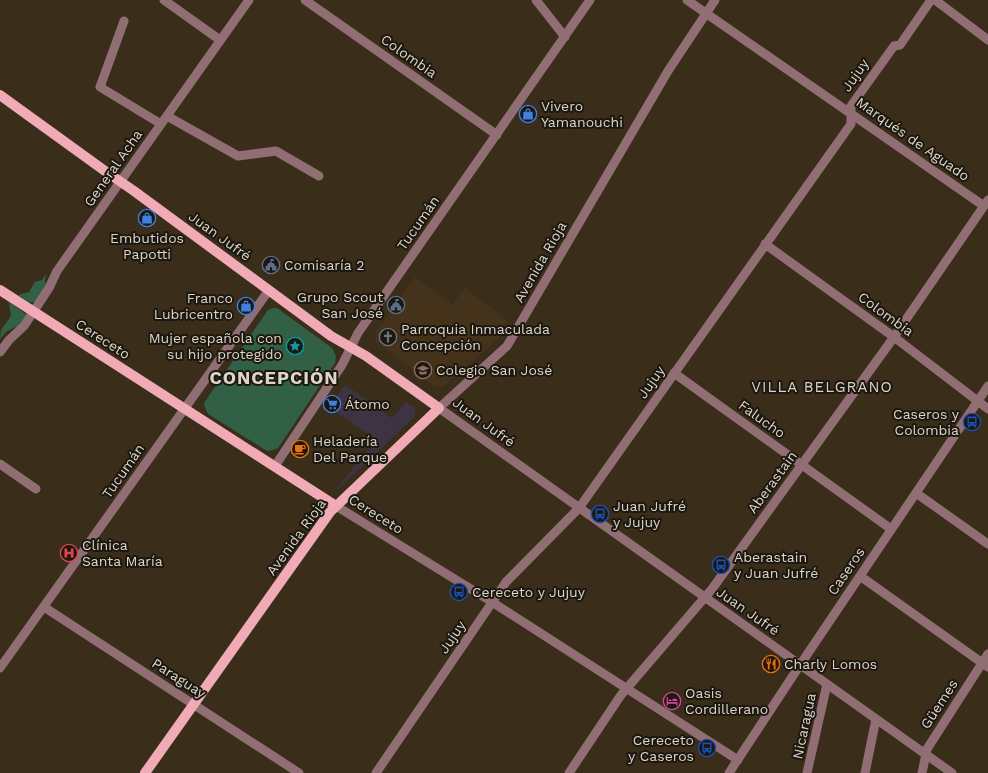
<svg xmlns="http://www.w3.org/2000/svg" width="988" height="773" font-family="'Work Sans',sans-serif">
<style>
.commercial{fill:#3d3343}
.built{fill:#44331a}
.green{fill:#326046}
.lines{fill:none;stroke-linecap:round;stroke-linejoin:round}
.minor{stroke:#906e73;stroke-width:9}
.major{stroke:#f1abb6;stroke-width:10}
.labels{text-anchor:middle;dominant-baseline:central;stroke-width:4;stroke-linejoin:round;paint-order:stroke}
.street-label{font-size:14px;fill:#dcd5c9;stroke:#1c170f}
.poi-label{font-size:14px;fill:#dcd5c9;stroke:#1c170f;text-anchor:start}
.neighbourhood-label{font-size:15px;letter-spacing:1px;fill:#dcd5c9;stroke:#1c170f}
.district-label{font-size:18px;font-weight:bold;letter-spacing:1px;fill:#dcd5c9;stroke:#1c170f}
</style>
<rect width="100%" height="100%" fill="#3a2e1b"/>
<path class="commercial" d="M 345,385 L 392,418 L 406,402 L 415,408 L 415,416 L 338,489 L 336,489 L 376,440 L 329,407 Z"/>
<path class="built" d="M 415,277 L 452,305 L 465,288 L 508,321 L 498,339 L 444,386 L 436,387 L 376,342 L 374,335 Z"/>
<path class="green" d="M 46,274 L 45,280 L 46,285 L 35,302 L 29,302 L 18,295 L 29,292 L 35,282 L 42,280 Z
M 9,302 L 27,315 L 20,325 L 7,331 L 0,339 L 1,330 L 11,316 Z
M 273,308 L 277,308 L 332,348 L 336,356 L 335,363 L 278,448 L 273,450 L 267,451 L 208,414 L 205,408 L 204,403 L 268,310 Z"/>
<g class="lines">
<path class="minor" d="M 164,0 L 220,40
M 305,0 L 497,135
M 536,0 L 565,37
M 687,0 L 984,206
M 715,0 L 668,71 L 507,346 L 439,408 L 952,773
M 935,0 L 988,40
M 124,21 L 100,87 L 161,124
M 167,116 L 238,156 L 276,151 L 319,176
M 765,244 L 894,337 L 988,409
M 0,352 L 9,340 L 24,326 L 49,288 L 57,271 L 249,0
M 674,373 L 891,529
M 0,464 L 36,489
M 275,466 L 342,365 L 358,333 L 590,0
M 916,493 L 988,544
M 336,506 L 492,602 L 738,760
M 860,576 L 988,667
M 44,607 L 299,773
M 0,668 L 269,290
M 376,773 L 506,582 L 579,508 L 851,124 L 851,106 L 894,46 L 900,45 L 931,0
M 569,773 L 621,695 L 712,589 L 894,337 L 988,200
M 729,773 L 800,665 L 988,386
M 807,773 L 827,684
M 865,773 L 876,719
M 922,773 L 927,749 L 988,654"/>
<path class="major" d="M 0,95 L 105,171 L 134,191 L 331,336 L 366,356 L 439,408 L 330,512 L 145,773
M 0,290 L 336,506"/>
</g>
<defs>
<symbol id="shop-ring" viewBox="-11 -11 22 22"><circle r="9.5" fill="#1c170f" stroke="#3f7fe0" stroke-width="1.5"/><path d="M-5-2.5h2.3a2.7 3.5 0 0 1 5.4 0H5L5.5 6h-11ZM-1.5-2.5h3a1.5 2.3 0 0 0-3 0Z" fill="#3f7fe0"/></symbol>
<symbol id="civic-ring" viewBox="-11 -11 22 22"><circle r="9.5" fill="#1c170f" stroke="#5c6f8a" stroke-width="1.5"/><path d="M-.6-6.5H3V-4.5H.6V-3L4-1V1h2V6H-6V1h2V-1L-.6-3ZM-1.2 2.5V6h2.4V2.5Z" fill="#5c6f8a"/></symbol>
<symbol id="church-ring" viewBox="-11 -11 22 22"><circle r="9.5" fill="#1c170f" stroke="#6b7280" stroke-width="1.5"/><path d="M-1.2-6h2.4v3.5h3.3v2.4h-3.3V6h-2.4V-.1h-3.3v-2.4h3.3Z" fill="#6b7280"/></symbol>
<symbol id="sight-ring" viewBox="-11 -11 22 22"><circle r="9.5" fill="#1c170f" stroke="#0f9aa8" stroke-width="1.5"/><path d="M0-6L1.8-2.2L6-1.7L2.9 1.2L3.7 5.4L0 3.3L-3.7 5.4L-2.9 1.2L-6-1.7L-1.8-2.2Z" fill="#0f9aa8"/></symbol>
<symbol id="school-ring" viewBox="-11 -11 22 22"><circle r="9.5" fill="#1c170f" stroke="#8d6e63" stroke-width="1.5"/><path d="M0-5L7-2L0 1L-7-2ZM-4 1L0 2.5L4 1V4Q0 6-4 4Z" fill="#8d6e63"/></symbol>
<symbol id="supermarket-ring" viewBox="-11 -11 22 22"><circle r="9.5" fill="#1c170f" stroke="#3f7fe0" stroke-width="1.5"/><path d="M-6-5.5h2.5l.6 2H6L4.5 2H-2.5L-4.4-4H-6ZM-1.5 3.2a1.3 1.3 0 1 0 .1 0ZM3 3.2a1.3 1.3 0 1 0 .1 0Z" fill="#3f7fe0"/></symbol>
<symbol id="bus-ring" viewBox="-11 -11 22 22"><circle r="9.5" fill="#1c170f" stroke="#1a4fb4" stroke-width="1.5"/><path d="M-5-6H5V4H4V6H2V4H-2V6H-4V4H-5ZM-3.5-4V0h7V-4ZM-3.5 1.2v1.5H-2V1.2ZM2 1.2v1.5H3.5V1.2Z" fill="#1a4fb4"/></symbol>
<symbol id="cafe-ring" viewBox="-11 -11 22 22"><circle r="9.5" fill="#1c170f" stroke="#e8710a" stroke-width="1.5"/><path d="M-5.5-4.5H6V0H3Q3 3.5 0 3.5H-2.5Q-5.5 3.5-5.5 0ZM3-3.2v2h1.7v-2ZM-6 4.5H4V6H-6Z" fill="#e8710a"/></symbol>
<symbol id="hospital-ring" viewBox="-11 -11 22 22"><circle r="9.5" fill="#1c170f" stroke="#e0444e" stroke-width="1.5"/><path d="M-5-5h3v3.5h4V-5h3V5h-3V1.5h-4V5h-3Z" fill="#e0444e"/></symbol>
<symbol id="restaurant-ring" viewBox="-11 -11 22 22"><circle r="9.5" fill="#1c170f" stroke="#e8710a" stroke-width="1.5"/><path d="M-5-6h1v4h1v-4h1v4h1v-4h1v5L-1.5 .5V6h-2V.5L-5-1ZM5-6V6H3V1.5H1.5Q1.5-4 5-6Z" fill="#e8710a"/></symbol>
<symbol id="hotel-ring" viewBox="-11 -11 22 22"><circle r="9.5" fill="#1c170f" stroke="#d1479c" stroke-width="1.5"/><path d="M-6-4.5h1.5V1H6V5H4.5V3h-9V5H-6ZM-4 0a1.8 1.8 0 1 1 3.6 0ZM.5 0V-2.5h3Q6-2.5 6 0Z" fill="#d1479c"/></symbol>
</defs>
<g fill-rule="evenodd">
<use href="#shop-ring" x="518" y="104" width="20" height="20"/>
<use href="#shop-ring" x="137" y="208" width="20" height="20"/>
<use href="#civic-ring" x="261" y="255" width="20" height="20"/>
<use href="#civic-ring" x="386" y="295" width="20" height="20"/>
<use href="#shop-ring" x="236" y="296" width="20" height="20"/>
<use href="#church-ring" x="378" y="327" width="20" height="20"/>
<use href="#sight-ring" x="285" y="336" width="20" height="20"/>
<use href="#school-ring" x="413" y="360" width="20" height="20"/>
<use href="#supermarket-ring" x="322" y="394" width="20" height="20"/>
<use href="#bus-ring" x="962" y="412" width="20" height="20"/>
<use href="#cafe-ring" x="290" y="439" width="20" height="20"/>
<use href="#bus-ring" x="590" y="504" width="20" height="20"/>
<use href="#hospital-ring" x="59" y="543" width="20" height="20"/>
<use href="#bus-ring" x="711" y="555" width="20" height="20"/>
<use href="#bus-ring" x="449" y="582" width="20" height="20"/>
<use href="#restaurant-ring" x="761" y="654" width="20" height="20"/>
<use href="#hotel-ring" x="662" y="691" width="20" height="20"/>
<use href="#bus-ring" x="697" y="738" width="20" height="20"/>
</g>
<g class="labels">
<g class="street-label">
<text transform="translate(409 56) rotate(35)">Colombia</text>
<text transform="translate(855 75) rotate(-55)">Jujuy</text>
<text transform="translate(913 139) rotate(35)">Marqués de Aguado</text>
<text transform="translate(113 168) rotate(-55)">General Acha</text>
<text transform="translate(418 223) rotate(-55)">Tucumán</text>
<text transform="translate(220 236) rotate(36)">Juan Jufré</text>
<text transform="translate(540 262) rotate(-60)">Avenida Rioja</text>
<text transform="translate(886 314) rotate(36)">Colombia</text>
<text transform="translate(103 339) rotate(33)">Cereceto</text>
<text transform="translate(651 382) rotate(-55)">Jujuy</text>
<text transform="translate(762 419) rotate(36)">Falucho</text>
<text transform="translate(484 422) rotate(36)">Juan Jufré</text>
<text transform="translate(123 471) rotate(-55)">Tucumán</text>
<text transform="translate(772 482) rotate(-54)">Aberastain</text>
<text transform="translate(376 514) rotate(32)">Cereceto</text>
<text transform="translate(296 537) rotate(-54)">Avenida Rioja</text>
<text transform="translate(846 571) rotate(-56)">Caseros</text>
<text transform="translate(748 611) rotate(35)">Juan Jufré</text>
<text transform="translate(452 637) rotate(-56)">Jujuy</text>
<text transform="translate(179 678) rotate(33)">Paraguay</text>
<text transform="translate(939 704) rotate(-57)">Güemes</text>
<text transform="translate(804 726) rotate(-78)">Nicaragua</text>
</g>
<g class="poi-label">
<text x="541" y="106">Vivero<tspan x="541" dy="16">Yamanouchi</tspan></text>
<text x="147" y="238" text-anchor="middle">Embutidos<tspan x="147" dy="16">Papotti</tspan></text>
<text x="284" y="265">Comisaría 2</text>
<text x="383" y="297" text-anchor="end">Grupo Scout<tspan x="383" dy="16">San José</tspan></text>
<text x="233" y="298" text-anchor="end">Franco<tspan x="233" dy="16">Lubricentro</tspan></text>
<text x="401" y="329">Parroquia Inmaculada<tspan x="401" dy="16">Concepción</tspan></text>
<text x="282" y="338" text-anchor="end">Mujer española con<tspan x="282" dy="16">su hijo protegido</tspan></text>
<text x="436" y="370">Colegio San José</text>
<text x="345" y="404">Átomo</text>
<text x="959" y="414" text-anchor="end">Caseros y<tspan x="959" dy="16">Colombia</tspan></text>
<text x="313" y="441">Heladería<tspan x="313" dy="16">Del Parque</tspan></text>
<text x="613" y="506">Juan Jufré<tspan x="613" dy="16">y Jujuy</tspan></text>
<text x="82" y="545">Clínica<tspan x="82" dy="16">Santa María</tspan></text>
<text x="734" y="557">Aberastain<tspan x="734" dy="16">y Juan Jufré</tspan></text>
<text x="472" y="592">Cereceto y Jujuy</text>
<text x="784" y="664">Charly Lomos</text>
<text x="685" y="693">Oasis<tspan x="685" dy="16">Cordillerano</tspan></text>
<text x="694" y="740" text-anchor="end">Cereceto<tspan x="694" dy="16">y Caseros</tspan></text>
</g>
<g class="neighbourhood-label">
<text x="822" y="387">VILLA BELGRANO</text>
</g>
<g class="district-label">
<text x="274" y="377">CONCEPCIÓN</text>
</g>
</g>
</svg>
